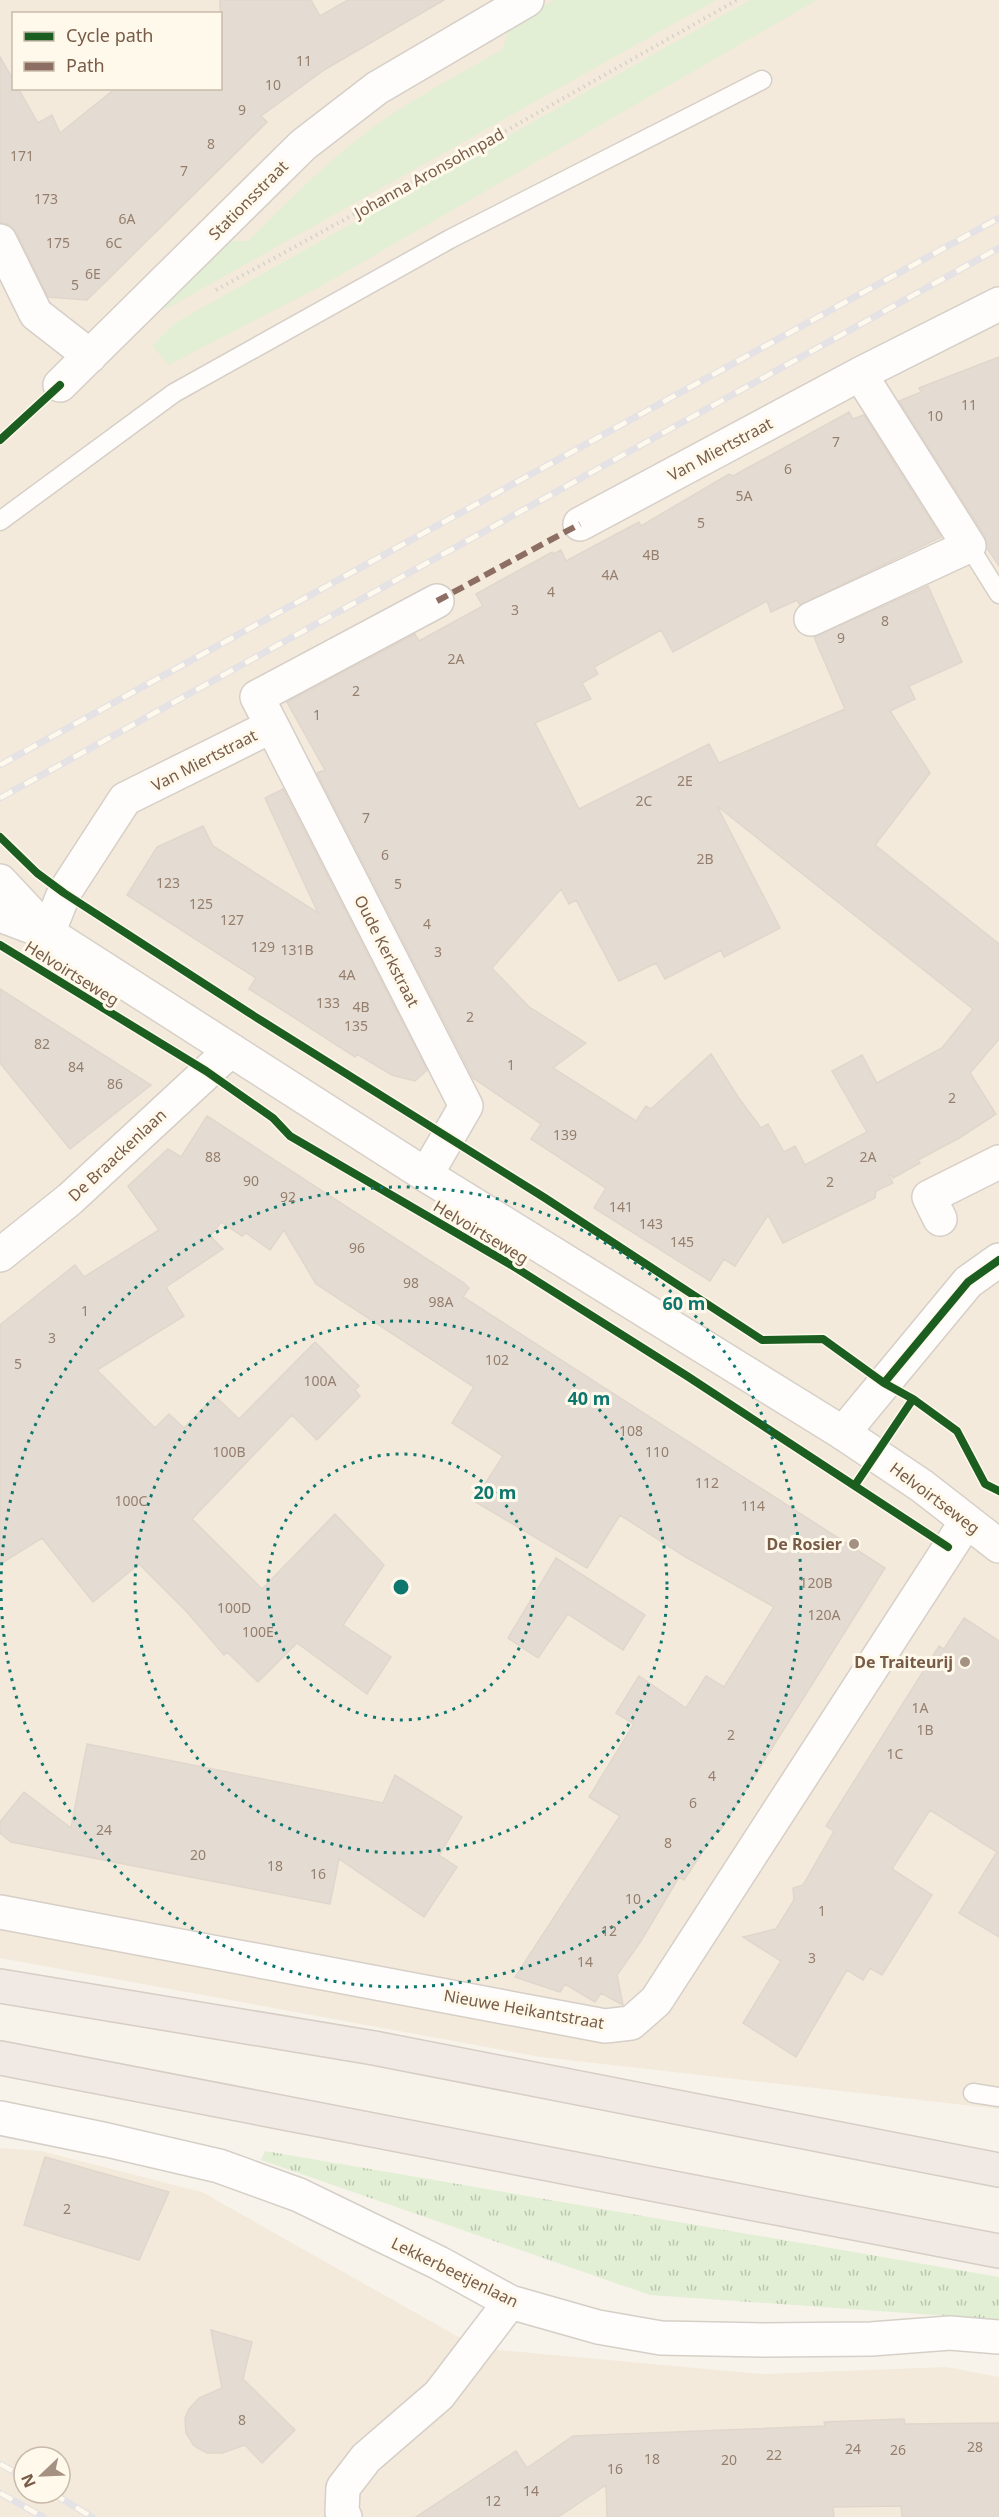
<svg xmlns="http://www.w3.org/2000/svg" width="999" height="2517" font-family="'Noto Sans',sans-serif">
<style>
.residential{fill:#f3eadb;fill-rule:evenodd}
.grass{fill:#e2efd4}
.park{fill:url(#park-tufts)}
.building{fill:#e4dcd2;stroke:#e1d6cc;stroke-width:1.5;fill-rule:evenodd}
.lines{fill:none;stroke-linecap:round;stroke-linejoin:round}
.service-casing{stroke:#d6cfc7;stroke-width:21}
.minor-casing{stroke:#d6cfc7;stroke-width:36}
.secondary-casing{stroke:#d7d0c7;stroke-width:36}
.motorway-casing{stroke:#d6cec5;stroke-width:36}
.path{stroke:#d8d1ca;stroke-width:4;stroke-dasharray:1.5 4.5;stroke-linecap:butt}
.service{stroke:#fefdfc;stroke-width:18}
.minor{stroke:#fefdfc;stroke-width:33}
.secondary{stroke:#fefdfc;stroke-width:33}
.motorway{stroke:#f1e9e4;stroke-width:33}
.rail-casing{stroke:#e5e2e5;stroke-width:7}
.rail{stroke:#fff9ec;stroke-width:4.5;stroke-dasharray:14;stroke-linecap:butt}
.quiet{stroke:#8d6e63;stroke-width:6;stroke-dasharray:12 6;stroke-linecap:butt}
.cycleway-casing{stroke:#fff9ec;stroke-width:11}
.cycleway{stroke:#1b5e20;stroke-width:8}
.ring{fill:none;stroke:#0f766e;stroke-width:3;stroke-dasharray:3 6}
.poi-dot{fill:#a49181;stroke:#fff9ec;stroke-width:2}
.labels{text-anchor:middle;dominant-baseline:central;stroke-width:6;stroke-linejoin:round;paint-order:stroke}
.number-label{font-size:14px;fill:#957e6d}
.street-label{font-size:16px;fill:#785c48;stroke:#fff9ec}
.poi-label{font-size:16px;font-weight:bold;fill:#785c48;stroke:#fff9ec;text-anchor:end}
.centre{fill:#0f766e;stroke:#fff9ec;stroke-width:3}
.ring-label{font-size:18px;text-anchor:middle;font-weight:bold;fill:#0f766e;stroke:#fff9ec;stroke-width:6;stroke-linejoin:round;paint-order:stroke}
</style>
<defs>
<pattern id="park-tufts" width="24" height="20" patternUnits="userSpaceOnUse" patternTransform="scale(1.5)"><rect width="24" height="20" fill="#e2efd4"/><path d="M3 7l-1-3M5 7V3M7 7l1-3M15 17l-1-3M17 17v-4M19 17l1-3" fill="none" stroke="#bcc5ae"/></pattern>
</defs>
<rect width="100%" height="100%" fill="#f7f3eb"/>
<path class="residential" d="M 0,0 L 999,0 L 999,2109 L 541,2057 L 0,1958 ZM 14,14 L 220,14 L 220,88 L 14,88 Z
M 0,2148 L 41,2151 L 202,2192 L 478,2348 L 761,2374 L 947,2367 L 999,2377 L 999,2517 L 0,2517 ZM 24,2457 L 60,2457 L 60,2493 L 24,2493 Z"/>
<path class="grass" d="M 554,0 L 716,0 L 166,309 L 161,304 L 225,241 L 248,241 C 284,206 319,169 359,138 C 403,103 455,77 503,49 L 509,26 Z
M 750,0 L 817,0 L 321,286 L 169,365 L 152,346 L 175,323 Z"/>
<path class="park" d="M 265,2151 L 999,2277 L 999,2321 L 992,2319 L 650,2295 L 261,2160 Z"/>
<path class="building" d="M 220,0 L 311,0 L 320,16 L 348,0 L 444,0 L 324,70 L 261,116 L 267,122 L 87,300 L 48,297 L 17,233 L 10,225 L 0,222 L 0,57 L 14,81 L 14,88 L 18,88 L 38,123 L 52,115 L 60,133 L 116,88 L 220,88 Z
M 999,357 L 999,566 L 987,548 L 985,536 L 899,401 L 921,392 L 919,388 Z
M 849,412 L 853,419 L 864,415 L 941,537 L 800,605 L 797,600 L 771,612 L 767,601 L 673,652 L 661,630 L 594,667 L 598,674 L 582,683 L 591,699 L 535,723 L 579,809 L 709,744 L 719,763 L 845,709 L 814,637 L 928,586 L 962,662 L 909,686 L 915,699 L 890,711 L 930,773 L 875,845 L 999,944 L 999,1039 L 970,1073 L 996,1114 L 961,1137 L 918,1160 L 920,1163 L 893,1178 L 891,1175 L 889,1176 L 893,1183 L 876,1191 L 875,1198 L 783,1243 L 768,1215 L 735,1266 L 724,1259 L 710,1281 L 594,1208 L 606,1188 L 531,1139 L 541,1124 L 473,1078 L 317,773 L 325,770 L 287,702 L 415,634 L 419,641 L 483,606 L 476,594 L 552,552 L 553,554 L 561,550 L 566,561 L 639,522 L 641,526 L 729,474 L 733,476 ZM 717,806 L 973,1009 L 942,1048 L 877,1083 L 862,1055 L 832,1071 L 867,1132 L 805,1165 L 795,1146 L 784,1152 L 768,1124 L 761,1128 L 738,1097 L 711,1054 L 651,1109 L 646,1106 L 636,1121 L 553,1068 L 586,1043 L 529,1007 L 492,968 L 561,889 L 569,904 L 576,900 L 619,981 L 656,963 L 665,979 L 721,950 L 724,957 L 780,928 Z
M 283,789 L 427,1070 L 415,1081 L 392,1075 L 357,1054 L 355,1057 L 284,1011 L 249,989 L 256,978 L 127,895 L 157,847 L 203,826 L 213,846 L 318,913 L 265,798 Z
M 0,989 L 69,1033 L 151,1085 L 70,1149 L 0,1063 Z
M 207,1116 L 464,1283 L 469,1288 L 463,1297 L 885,1568 L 720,1831 L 715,1833 L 684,1880 L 679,1877 L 641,1941 L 617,1975 L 623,2005 L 601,1993 L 595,2002 L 565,1984 L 560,1992 L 515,1977 L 620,1816 L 589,1797 L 634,1724 L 616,1713 L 639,1676 L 686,1708 L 706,1676 L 724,1687 L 774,1607 L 684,1556 L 620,1515 L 587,1568 L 474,1501 L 503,1456 L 452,1423 L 474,1387 L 316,1284 L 284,1230 L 270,1250 L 246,1233 L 242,1236 L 221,1222 L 210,1236 L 223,1249 L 166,1287 L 184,1316 L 97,1370 L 155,1428 L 169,1414 L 184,1428 L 215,1396 L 239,1419 L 315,1342 L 359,1386 L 355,1390 L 360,1396 L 317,1440 L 292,1415 L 192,1519 L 262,1589 L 335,1514 L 384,1565 L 343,1625 L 391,1657 L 367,1694 L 297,1643 L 258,1682 L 227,1652 L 224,1655 L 187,1612 L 139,1564 L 93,1602 L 42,1538 L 0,1564 L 0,1325 L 75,1265 L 84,1277 L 159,1230 L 128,1186 L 168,1149 L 181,1157 Z
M 556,1558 L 645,1615 L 623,1650 L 568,1614 L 538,1658 L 508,1638 Z
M 964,1618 L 999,1641 L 999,1937 L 959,1913 L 997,1852 L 930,1810 L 892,1869 L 932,1895 L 882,1975 L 870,1968 L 863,1980 L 847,1970 L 796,2057 L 743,2023 L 781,1961 L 743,1937 L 776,1929 L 794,1900 L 793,1888 L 803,1885 L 834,1831 L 826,1826 L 939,1646 L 944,1649 Z
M 87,1744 L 383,1803 L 395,1775 L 462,1817 L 439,1855 L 457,1867 L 424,1917 L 339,1859 L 330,1904 L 11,1842 L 0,1833 L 0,1822 L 24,1792 L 71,1828 Z
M 45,2157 L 169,2192 L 139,2260 L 24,2225 Z
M 211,2330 L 252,2342 L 243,2379 L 295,2430 L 262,2463 L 245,2445 L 222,2453 L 207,2453 L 194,2446 L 186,2433 L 185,2418 L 189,2409 L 199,2398 L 222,2388 Z
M 904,2419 L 905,2424 L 999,2423 L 999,2517 L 902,2517 L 901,2506 L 833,2507 L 834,2517 L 607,2517 L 606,2485 L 558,2517 L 416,2517 L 516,2451 L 527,2468 L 573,2436 L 825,2426 L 824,2422 Z"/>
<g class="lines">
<defs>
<path id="service" d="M 0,521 L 174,393 L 450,239 L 762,80
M 969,546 L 999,594
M 973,2093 L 999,2097"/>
<path id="minor" d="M 0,241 L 36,314 L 90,356
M 60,385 L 303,145 L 377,88 L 527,0
M 580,524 L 860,374 L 999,304
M 811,619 L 969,546 L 860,374
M 272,726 L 466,1106 L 426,1175
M 48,933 L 64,893 L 125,799 L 272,726 L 257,697 L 437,601
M 940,1219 L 929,1197 L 999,1162
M 0,1255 L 70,1199 L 231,1050
M 843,1433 L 968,1282 L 999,1260
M 0,1912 L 605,2026 L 631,2023 L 656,2001 L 966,1522
M 0,2118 L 107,2140 L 219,2166 L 299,2195 L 439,2263 L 510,2302 L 598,2327 L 661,2338 L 763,2340 L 871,2339 L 950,2333 L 999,2337
M 345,2517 L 342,2512 L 343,2488 L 366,2458 L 439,2395 L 510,2302"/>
<path id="secondary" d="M 0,881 L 45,929
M 0,915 L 48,933 L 426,1175 L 843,1433 L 922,1486 L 999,1546"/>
<path id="motorway" d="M 0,1986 L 374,2048 L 999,2170
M 0,2058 L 999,2251"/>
</defs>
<use href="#service" class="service-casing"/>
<use href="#minor" class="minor-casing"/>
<use href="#secondary" class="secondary-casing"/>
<use href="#motorway" class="motorway-casing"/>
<path class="path" d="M 216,290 L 493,138 L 737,0"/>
<use href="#service" class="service"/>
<use href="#minor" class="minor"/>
<use href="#secondary" class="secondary"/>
<use href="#motorway" class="motorway"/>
<defs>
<path id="rail" d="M 0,765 L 999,218
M 0,798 L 999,248
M 0,2464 L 24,2477
M 0,2493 L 43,2517
M 52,2493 L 92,2517"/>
</defs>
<use href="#rail" class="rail-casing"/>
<use href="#rail" class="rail"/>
<path class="quiet" d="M 437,601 L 580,524"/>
<defs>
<path id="cycleway" d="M 0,440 L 60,385
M 0,837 L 37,873 L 64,893 L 254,1016 L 545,1198 L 762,1340 L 823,1339 L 884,1383 L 913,1399 L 957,1431 L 985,1484 L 999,1491
M 0,945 L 206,1071 L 273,1118 L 290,1136 L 513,1266 L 687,1376 L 948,1547
M 884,1383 L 968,1282 L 999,1260
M 855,1485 L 913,1399"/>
</defs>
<use href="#cycleway" class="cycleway-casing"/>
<use href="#cycleway" class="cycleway"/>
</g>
<g class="ring">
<circle cx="401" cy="1587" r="133"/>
<circle cx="401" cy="1587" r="266"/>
<circle cx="401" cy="1587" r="400"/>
</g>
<g class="poi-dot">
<circle cx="854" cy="1544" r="6"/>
<circle cx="965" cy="1662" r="6"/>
</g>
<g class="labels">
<g class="number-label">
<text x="304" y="60">11</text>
<text x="273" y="84">10</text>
<text x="242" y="109">9</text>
<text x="211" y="143">8</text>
<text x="22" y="155">171</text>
<text x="184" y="170">7</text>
<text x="46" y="198">173</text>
<text x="127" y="218">6A</text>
<text x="58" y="242">175</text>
<text x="114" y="242">6C</text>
<text x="93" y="273">6E</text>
<text x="75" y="284">5</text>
<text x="969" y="404">11</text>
<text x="935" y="415">10</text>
<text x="836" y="441">7</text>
<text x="788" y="468">6</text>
<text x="744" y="495">5A</text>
<text x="701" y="522">5</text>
<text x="651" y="554">4B</text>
<text x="610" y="574">4A</text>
<text x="551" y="591">4</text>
<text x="515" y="609">3</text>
<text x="885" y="620">8</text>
<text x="841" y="637">9</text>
<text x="456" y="658">2A</text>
<text x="356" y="690">2</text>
<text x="317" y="714">1</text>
<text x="685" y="780">2E</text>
<text x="644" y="800">2C</text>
<text x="366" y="817">7</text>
<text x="385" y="854">6</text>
<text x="705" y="858">2B</text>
<text x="168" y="882">123</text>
<text x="398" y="883">5</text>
<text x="201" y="903">125</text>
<text x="232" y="919">127</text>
<text x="427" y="923">4</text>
<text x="263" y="946">129</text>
<text x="297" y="949">131B</text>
<text x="438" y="951">3</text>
<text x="347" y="974">4A</text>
<text x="328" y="1002">133</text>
<text x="361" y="1006">4B</text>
<text x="470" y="1016">2</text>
<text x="356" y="1025">135</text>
<text x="42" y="1043">82</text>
<text x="511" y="1064">1</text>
<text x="76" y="1066">84</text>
<text x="115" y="1083">86</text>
<text x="952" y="1097">2</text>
<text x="565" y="1134">139</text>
<text x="213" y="1156">88</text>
<text x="868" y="1156">2A</text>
<text x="251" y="1180">90</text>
<text x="830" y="1181">2</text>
<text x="288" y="1196">92</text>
<text x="621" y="1206">141</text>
<text x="651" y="1223">143</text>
<text x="682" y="1241">145</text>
<text x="357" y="1247">96</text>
<text x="411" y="1282">98</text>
<text x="441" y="1301">98A</text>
<text x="85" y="1310">1</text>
<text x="52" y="1337">3</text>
<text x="497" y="1359">102</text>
<text x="18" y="1363">5</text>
<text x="320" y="1380">100A</text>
<text x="631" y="1430">108</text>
<text x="229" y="1451">100B</text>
<text x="657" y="1451">110</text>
<text x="707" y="1482">112</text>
<text x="131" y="1500">100C</text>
<text x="753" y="1505">114</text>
<text x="816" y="1582">120B</text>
<text x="234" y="1607">100D</text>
<text x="824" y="1614">120A</text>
<text x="258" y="1631">100E</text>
<text x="920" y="1707">1A</text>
<text x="925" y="1729">1B</text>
<text x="731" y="1734">2</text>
<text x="895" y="1753">1C</text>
<text x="712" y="1775">4</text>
<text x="693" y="1802">6</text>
<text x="104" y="1829">24</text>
<text x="668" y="1842">8</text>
<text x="198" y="1854">20</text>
<text x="275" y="1865">18</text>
<text x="318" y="1873">16</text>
<text x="633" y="1898">10</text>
<text x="822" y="1910">1</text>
<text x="609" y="1930">12</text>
<text x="812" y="1957">3</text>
<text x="585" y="1961">14</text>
<text x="67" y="2208">2</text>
<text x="242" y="2419">8</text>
<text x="975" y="2446">28</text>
<text x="853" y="2448">24</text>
<text x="898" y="2449">26</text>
<text x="774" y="2454">22</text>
<text x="652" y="2458">18</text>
<text x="729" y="2459">20</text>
<text x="615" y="2468">16</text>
<text x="531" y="2490">14</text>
<text x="493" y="2500">12</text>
</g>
<g class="street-label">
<text transform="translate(429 173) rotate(-29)">Johanna Aronsohnpad</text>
<text transform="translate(248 200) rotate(-45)">Stationsstraat</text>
<text transform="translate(720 449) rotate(-28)">Van Miertstraat</text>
<text transform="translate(204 760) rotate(-27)">Van Miertstraat</text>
<text transform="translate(387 951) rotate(63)">Oude Kerkstraat</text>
<text transform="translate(72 973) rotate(32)">Helvoirtseweg</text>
<text transform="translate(117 1155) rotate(-43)">De Braackenlaan</text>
<text transform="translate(481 1232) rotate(31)">Helvoirtseweg</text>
<text transform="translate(935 1498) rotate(37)">Helvoirtseweg</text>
<text transform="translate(524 2009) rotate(10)">Nieuwe Heikantstraat</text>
<text transform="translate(455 2272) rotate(26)">Lekkerbeetjenlaan</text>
</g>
<g class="poi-label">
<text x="842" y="1544">De Rosier</text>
<text x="953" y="1662">De Traiteurij</text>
</g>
</g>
<circle cx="401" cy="1587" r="9" class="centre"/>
<g class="ring-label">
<text x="684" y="1310">60 m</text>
<text x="589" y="1405">40 m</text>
<text x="495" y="1499">20 m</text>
</g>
<rect x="12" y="12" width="210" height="78" fill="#fff9ec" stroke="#c9baaa" stroke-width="1.5"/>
<rect x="24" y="32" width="30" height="9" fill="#1b5e20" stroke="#c9baaa" stroke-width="1.5"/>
<text x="66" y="42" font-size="18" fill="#785c48">Cycle path</text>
<rect x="24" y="62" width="30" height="9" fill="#8d6e63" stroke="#c9baaa" stroke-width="1.5"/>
<text x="66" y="72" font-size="18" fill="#785c48">Path</text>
<g transform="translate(42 2475) rotate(247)"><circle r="28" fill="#fff9ec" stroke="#c9baaa" stroke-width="1.5"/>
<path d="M0-4.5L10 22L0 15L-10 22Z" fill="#a49181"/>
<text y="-9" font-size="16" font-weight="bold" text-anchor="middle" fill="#785c48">N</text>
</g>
</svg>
